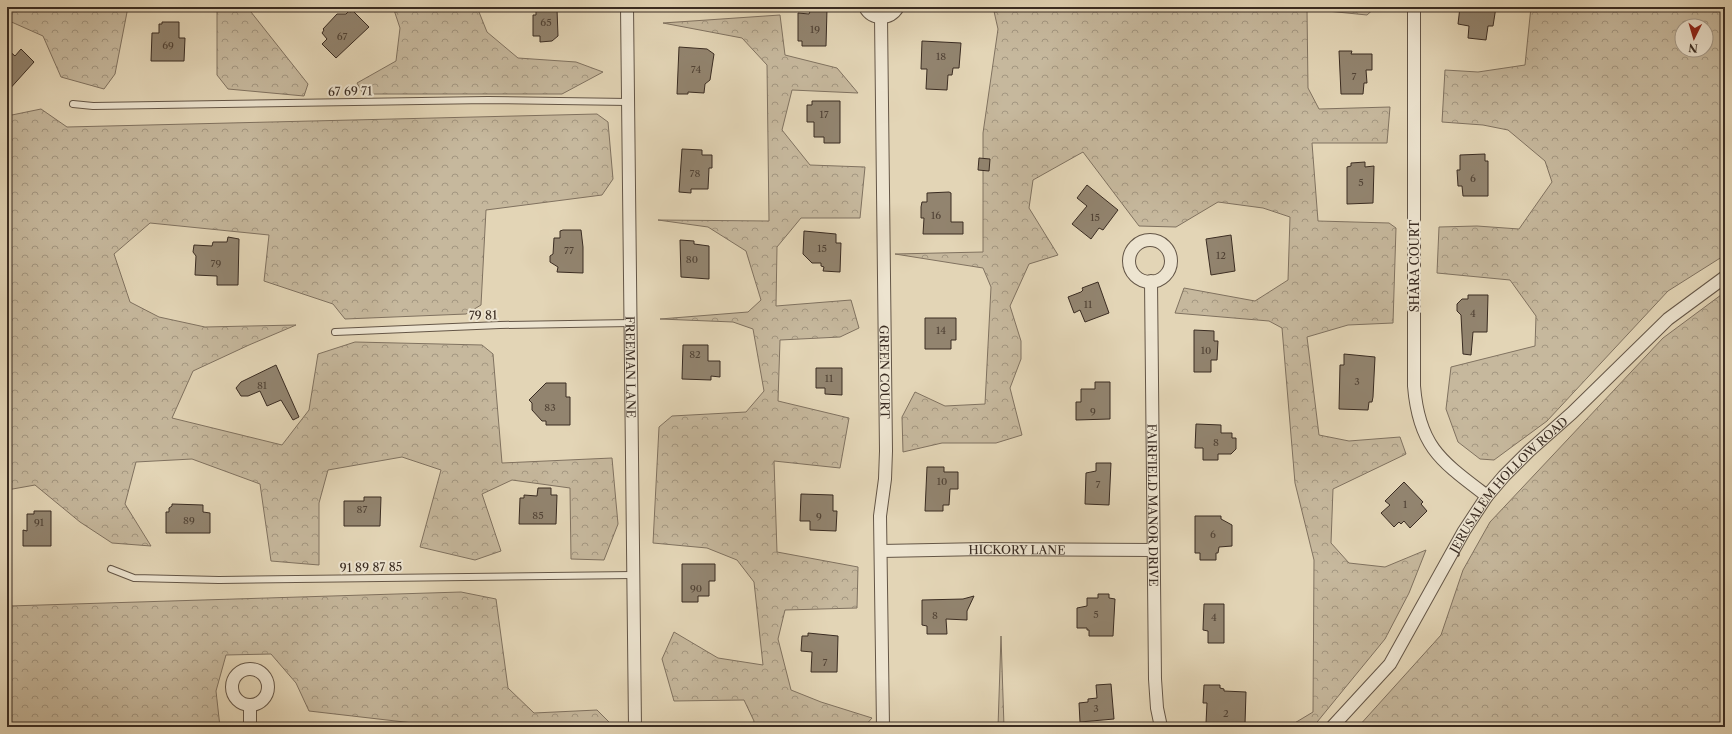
<svg xmlns="http://www.w3.org/2000/svg" width="1732" height="734" font-family="'Libre Caslon Text',serif">
<style>
.forest{fill:url(#forest-crowns);stroke:#807260;fill-rule:evenodd}
.building{fill:#92846f;stroke:#3a2c22}
.lines{fill:none;stroke-linecap:round;stroke-linejoin:round}
.service-casing{stroke:#645647;stroke-width:8}
.minor-casing{stroke:#645647;stroke-width:14}
.service{stroke:#ede4d0;stroke-width:6}
.minor{stroke:#ede4d0;stroke-width:12}
.labels{text-anchor:middle;dominant-baseline:central;stroke-width:4;stroke-linejoin:round;paint-order:stroke}
.number-label{font-size:10px;fill:#504235}
.street-label{font-size:12px;fill:#3a2c22;stroke:#ede4d0}
</style>
<defs>
<pattern id="forest-crowns" width="20" height="18" patternUnits="userSpaceOnUse"><rect width="20" height="18" fill="#c6b89d"/><path d="M2 6a3 3 0 1 1 6 0M12 15a3 3 0 1 1 6 0" fill="none" stroke="#a29680"/></pattern>
</defs>
<rect width="100%" height="100%" fill="#e3d5b6"/>
<filter id="stains"><feTurbulence type="fractalNoise" baseFrequency=".005" numOctaves="4"/><feColorMatrix values="0 0 0 0 .2 0 0 0 0 .09 0 0 0 0 .02 0 0 0 .5 -.17"/></filter>
<radialGradient id="worn" r=".72"><stop offset=".6" stop-color="#630" stop-opacity="0"/><stop offset="1" stop-color="#630" stop-opacity=".3"/></radialGradient>
<path class="forest" d="M 7,7 L 128,7 L 115,74 L 104,89 L 61,77 L 43,36 L 7,20 Z
M 217,7 L 247,7 L 308,84 L 304,96 L 228,89 L 217,75 Z
M 393,7 L 477,7 L 487,32 L 518,58 L 576,62 L 603,72 L 562,94 L 363,94 L 357,83 L 396,61 L 400,28 Z
M 993,7 L 1376,7 L 1367,15 L 1307,9 L 1308,88 L 1319,109 L 1390,107 L 1387,143 L 1312,143 L 1318,221 L 1389,223 L 1396,228 L 1393,323 L 1348,325 L 1307,337 L 1319,435 L 1349,441 L 1400,437 L 1406,454 L 1333,489 L 1331,543 L 1349,563 L 1385,567 L 1426,550 L 1409,593 L 1385,639 L 1313,727 L 1288,727 L 1313,712 L 1314,560 L 1295,483 L 1282,328 L 1269,321 L 1175,313 L 1184,288 L 1255,301 L 1288,280 L 1290,217 L 1263,208 L 1218,202 L 1176,227 L 1139,226 L 1083,152 L 1033,180 L 1029,208 L 1058,255 L 1029,264 L 1010,306 L 1021,341 L 1021,359 L 1010,388 L 1022,435 L 996,443 L 942,443 L 903,452 L 902,417 L 915,392 L 945,406 L 985,404 L 991,287 L 983,268 L 895,254 L 983,252 L 983,133 L 998,29 Z
M 1531,7 L 1725,7 L 1725,255 L 1668,291 L 1547,421 L 1494,460 L 1480,459 L 1458,442 L 1446,409 L 1451,367 L 1535,346 L 1536,316 L 1510,280 L 1437,273 L 1439,227 L 1477,226 L 1519,229 L 1552,182 L 1545,161 L 1508,130 L 1483,125 L 1442,122 L 1445,70 L 1478,72 L 1525,65 ZM 1682,26 L 1706,26 L 1706,50 L 1682,50 Z
M 780,15 L 785,55 L 837,68 L 858,93 L 792,90 L 782,130 L 810,165 L 865,167 L 860,218 L 801,218 L 777,247 L 776,306 L 851,300 L 859,328 L 840,337 L 780,340 L 778,401 L 849,418 L 840,468 L 774,461 L 777,552 L 858,567 L 857,608 L 785,610 L 778,639 L 791,690 L 821,702 L 872,718 L 864,727 L 753,727 L 754,721 L 744,700 L 674,701 L 662,659 L 674,632 L 718,658 L 763,665 L 754,582 L 737,560 L 707,548 L 653,543 L 659,427 L 672,416 L 746,412 L 764,391 L 753,329 L 733,322 L 660,319 L 748,312 L 761,300 L 746,251 L 708,227 L 658,220 L 769,221 L 767,65 L 742,38 L 663,23 Z
M 41,109 L 67,127 L 597,114 L 608,122 L 613,179 L 602,195 L 486,210 L 481,305 L 466,314 L 345,319 L 333,304 L 264,281 L 269,235 L 150,223 L 114,254 L 130,302 L 159,317 L 205,327 L 296,325 L 249,345 L 193,371 L 172,418 L 282,445 L 309,410 L 318,354 L 355,342 L 482,345 L 493,354 L 502,463 L 612,458 L 618,524 L 604,560 L 571,559 L 570,488 L 512,480 L 482,494 L 501,551 L 475,560 L 420,547 L 441,470 L 402,457 L 328,470 L 319,503 L 319,565 L 271,561 L 260,484 L 192,459 L 136,462 L 125,504 L 151,546 L 112,543 L 80,522 L 35,485 L 7,490 L 7,116 Z
M 1725,292 L 1725,727 L 1358,727 L 1441,635 L 1463,570 L 1490,522 L 1663,338 Z
M 461,592 L 496,599 L 508,688 L 534,713 L 597,710 L 614,727 L 415,727 L 413,723 L 309,711 L 296,683 L 271,654 L 226,655 L 216,691 L 220,727 L 7,726 L 7,604 L 9,606 Z
M 1001,636 L 1004,727 L 998,727 Z"/>
<path class="building" d="M 536,7 L 554,7 L 554,9 L 557,9 L 558,36 L 552,41 L 540,42 L 540,36 L 533,36 L 533,15 L 536,15 Z
M 1460,7 L 1496,7 L 1493,26 L 1488,26 L 1486,40 L 1468,38 L 1469,26 L 1458,24 Z
M 811,9 L 827,9 L 826,46 L 802,46 L 802,41 L 798,41 L 798,13 L 809,14 Z
M 352,10 L 369,27 L 336,58 L 322,44 L 327,39 L 322,33 L 324,30 L 323,29 L 337,14 L 346,14 L 349,11 L 351,12 Z
M 162,22 L 179,22 L 179,38 L 185,38 L 184,61 L 151,61 L 152,33 L 159,33 L 159,24 L 162,24 Z
M 922,41 L 961,43 L 959,68 L 953,68 L 952,75 L 948,75 L 947,90 L 926,89 L 927,69 L 921,69 Z
M 679,47 L 707,49 L 714,54 L 710,80 L 705,84 L 704,93 L 688,92 L 688,94 L 677,94 Z
M 7,49 L 15,56 L 21,49 L 34,62 L 7,92 Z
M 1339,51 L 1352,51 L 1351,54 L 1372,54 L 1372,70 L 1366,70 L 1367,83 L 1364,83 L 1363,94 L 1341,94 Z
M 812,101 L 840,101 L 840,143 L 824,143 L 824,137 L 814,137 L 814,122 L 807,122 L 807,105 L 812,105 Z
M 682,149 L 702,150 L 702,155 L 712,155 L 712,168 L 709,168 L 708,189 L 691,189 L 691,193 L 679,192 Z
M 1485,154 L 1485,161 L 1488,161 L 1488,196 L 1463,196 L 1462,186 L 1458,186 L 1457,170 L 1460,170 L 1460,155 Z
M 979,158 L 990,159 L 989,171 L 978,170 Z
M 1365,162 L 1365,167 L 1374,166 L 1373,203 L 1347,204 L 1347,167 L 1351,166 L 1351,163 Z
M 1087,185 L 1118,210 L 1103,230 L 1099,228 L 1091,239 L 1072,224 L 1087,206 L 1077,198 Z
M 949,192 L 951,193 L 951,222 L 963,222 L 963,234 L 923,234 L 924,218 L 921,218 L 921,207 L 922,202 L 927,202 L 927,193 Z
M 563,230 L 581,230 L 583,247 L 583,273 L 557,272 L 558,267 L 550,262 L 550,256 L 553,254 L 554,238 L 560,238 L 560,231 Z
M 804,231 L 836,234 L 836,243 L 841,243 L 840,272 L 823,271 L 824,267 L 821,266 L 821,263 L 812,263 L 803,254 Z
M 1231,235 L 1235,271 L 1211,275 L 1206,239 Z
M 228,237 L 239,239 L 238,285 L 217,285 L 217,276 L 195,275 L 196,256 L 193,252 L 194,245 L 212,246 L 213,242 L 227,242 Z
M 680,240 L 694,241 L 694,244 L 709,246 L 709,279 L 681,277 Z
M 1098,282 L 1109,313 L 1085,322 L 1080,310 L 1074,313 L 1068,297 L 1081,292 L 1083,290 L 1082,288 Z
M 1468,295 L 1488,295 L 1487,332 L 1473,332 L 1471,355 L 1463,354 L 1461,315 L 1457,311 L 1457,304 L 1462,299 L 1468,299 Z
M 925,318 L 956,318 L 956,340 L 951,340 L 951,349 L 925,349 Z
M 1194,330 L 1214,331 L 1214,341 L 1218,341 L 1217,360 L 1211,360 L 1211,372 L 1194,372 Z
M 683,345 L 708,345 L 708,361 L 720,361 L 720,377 L 711,376 L 711,380 L 682,379 Z
M 1344,354 L 1375,357 L 1373,397 L 1372,402 L 1369,402 L 1368,410 L 1339,409 L 1340,365 L 1344,365 Z
M 276,365 L 299,417 L 293,420 L 281,400 L 267,406 L 260,391 L 248,396 L 241,396 L 236,388 L 241,382 Z
M 816,368 L 842,368 L 842,395 L 825,394 L 825,388 L 816,388 Z
M 1095,382 L 1110,382 L 1110,419 L 1076,420 L 1076,402 L 1081,402 L 1081,389 L 1095,389 Z
M 546,383 L 566,383 L 566,397 L 570,397 L 570,425 L 546,425 L 546,421 L 542,421 L 532,410 L 532,403 L 529,400 Z
M 1196,424 L 1221,425 L 1221,433 L 1232,433 L 1232,438 L 1236,438 L 1236,449 L 1231,454 L 1218,454 L 1218,460 L 1203,460 L 1203,448 L 1195,448 Z
M 1096,463 L 1111,463 L 1109,505 L 1085,504 L 1086,473 L 1096,471 Z
M 927,467 L 944,467 L 944,472 L 958,472 L 958,489 L 950,489 L 949,505 L 943,505 L 943,511 L 925,511 Z
M 1404,482 L 1423,502 L 1421,504 L 1427,511 L 1410,528 L 1404,521 L 1401,524 L 1399,522 L 1394,527 L 1381,513 L 1390,505 L 1385,501 Z
M 538,488 L 551,488 L 551,495 L 557,495 L 556,524 L 519,524 L 520,498 L 524,498 L 524,495 L 537,496 Z
M 801,494 L 833,495 L 833,511 L 837,511 L 836,531 L 810,530 L 810,521 L 800,521 Z
M 364,497 L 381,497 L 380,526 L 344,526 L 344,501 L 364,501 Z
M 172,504 L 203,505 L 203,512 L 210,513 L 210,533 L 166,533 L 166,512 L 169,512 L 169,508 L 172,506 Z
M 34,511 L 51,511 L 51,546 L 23,546 L 23,530 L 27,531 L 27,514 L 34,514 Z
M 1195,516 L 1221,516 L 1221,519 L 1232,525 L 1232,546 L 1219,547 L 1218,553 L 1216,553 L 1216,560 L 1200,560 L 1200,553 L 1195,553 Z
M 682,564 L 715,564 L 715,581 L 709,581 L 709,596 L 698,596 L 698,602 L 682,602 Z
M 1098,594 L 1109,594 L 1109,598 L 1115,599 L 1113,636 L 1089,636 L 1089,630 L 1087,630 L 1087,628 L 1077,628 L 1077,608 L 1087,606 L 1087,598 L 1098,598 Z
M 974,596 L 967,611 L 967,620 L 946,619 L 947,634 L 927,634 L 927,626 L 922,625 L 922,600 L 963,599 Z
M 1204,604 L 1224,604 L 1224,643 L 1208,643 L 1208,631 L 1203,630 Z
M 808,633 L 838,636 L 837,672 L 811,672 L 812,652 L 801,651 L 802,636 L 808,636 Z
M 1111,684 L 1114,719 L 1080,722 L 1079,703 L 1088,702 L 1088,699 L 1097,698 L 1096,685 Z
M 1204,685 L 1220,685 L 1220,688 L 1224,689 L 1224,691 L 1246,692 L 1245,724 L 1206,723 L 1207,703 L 1203,703 Z"/>
<g class="lines">
<defs>
<path id="service" d="M 73,104 L 93,106 L 488,100 L 628,102
M 335,332 L 500,325 L 631,323
M 111,569 L 134,578 L 219,580 L 633,575"/>
<g id="minor">
<path id="s1" d="M 627,7 L 635,727"/>
<path d="M 865,7 C 872,21 890,20 898,7"/>
<path d="M 1414,7 L 1414,386 C 1419,447 1441,461 1487,496"/>
<path id="s2" d="M 881,17 L 886,451 L 885,479 L 880,516 L 883,727"/>
<circle cx="1150" cy="261" r="21"/>
<path id="s3" d="M 1151,281 L 1155,679 L 1157,708 L 1161,727"/>
<path id="s4" d="M 881,551 L 985,549 L 1153,550"/>
<circle cx="250" cy="687" r="18"/>
<path d="M 250,706 L 250,727"/>
<path id="s5" d="M 1332,727 L 1390,664 L 1464,531 L 1487,496 L 1504,476 L 1529,451 L 1572,413 L 1668,319 L 1725,277"/>
</g>
</defs>
<use href="#service" class="service-casing"/>
<use href="#minor" class="minor-casing"/>
<use href="#service" class="service"/>
<use href="#minor" class="minor"/>
</g>
<g class="labels">
<g class="number-label">
<text x="546" y="22">65</text>
<text x="815" y="29">19</text>
<text x="342" y="36">67</text>
<text x="168" y="45">69</text>
<text x="941" y="56">18</text>
<text x="696" y="69">74</text>
<text x="1354" y="76">7</text>
<text x="824" y="114">17</text>
<text x="695" y="173">78</text>
<text x="1473" y="178">6</text>
<text x="1361" y="182">5</text>
<text x="936" y="215">16</text>
<text x="1095" y="217">15</text>
<text x="822" y="248">15</text>
<text x="569" y="250">77</text>
<text x="1221" y="255">12</text>
<text x="692" y="259">80</text>
<text x="216" y="263">79</text>
<text x="1088" y="304">11</text>
<text x="1473" y="313">4</text>
<text x="941" y="330">14</text>
<text x="1206" y="350">10</text>
<text x="695" y="354">82</text>
<text x="829" y="378">11</text>
<text x="1357" y="381">3</text>
<text x="262" y="385">81</text>
<text x="550" y="407">83</text>
<text x="1093" y="411">9</text>
<text x="1216" y="442">8</text>
<text x="942" y="481">10</text>
<text x="1098" y="484">7</text>
<text x="1405" y="504">1</text>
<text x="362" y="509">87</text>
<text x="538" y="515">85</text>
<text x="819" y="516">9</text>
<text x="189" y="520">89</text>
<text x="39" y="522">91</text>
<text x="1213" y="534">6</text>
<text x="696" y="588">90</text>
<text x="1096" y="614">5</text>
<text x="935" y="615">8</text>
<text x="1214" y="617">4</text>
<text x="825" y="662">7</text>
<text x="1096" y="708">3</text>
<text x="1226" y="713">2</text>
</g>
<g class="street-label">
<text transform="translate(350 91) rotate(-1)">67 69 71</text>
<text transform="translate(1414 266) rotate(-90)">SHARA COURT</text>
<text transform="translate(483 315) rotate(-1)">79 81</text>
<text stroke="none"><textPath href="#s1" startOffset="360">FREEMAN LANE</textPath></text>
<text stroke="none"><textPath href="#s2" startOffset="355">GREEN COURT</textPath></text>
<text stroke="none"><textPath href="#s5" startOffset="302">JERUSALEM HOLLOW ROAD</textPath></text>
<text stroke="none"><textPath href="#s3" startOffset="224">FAIRFIELD MANOR DRIVE</textPath></text>
<text stroke="none"><textPath href="#s4" startOffset="136">HICKORY LANE</textPath></text>
<text transform="translate(371 567) rotate(-1)">91 89 87 85</text>
</g>
</g>
<rect width="1732" height="734" fill="none" stroke="#e3d5b6" stroke-width="24"/>
<rect x="8" y="8" width="1716" height="718" fill="none" stroke="#3a2c22" stroke-width="2"/>
<rect x="12" y="12" width="1708" height="710" fill="none" stroke="#3a2c22"/>
<g transform="translate(1694 38) rotate(185)"><circle r="19" fill="#ede4d0" stroke="#a59a8a"/>
<path d="M0-3L7 15L0 10L-7 15Z" fill="#8f2418"/>
<text y="-6" font-size="11" font-weight="bold" text-anchor="middle" fill="#3a2c22">N</text>
</g>
<rect width="100%" height="100%" filter="url(#stains)"/>
<rect width="100%" height="100%" fill="url(#worn)"/>
</svg>
